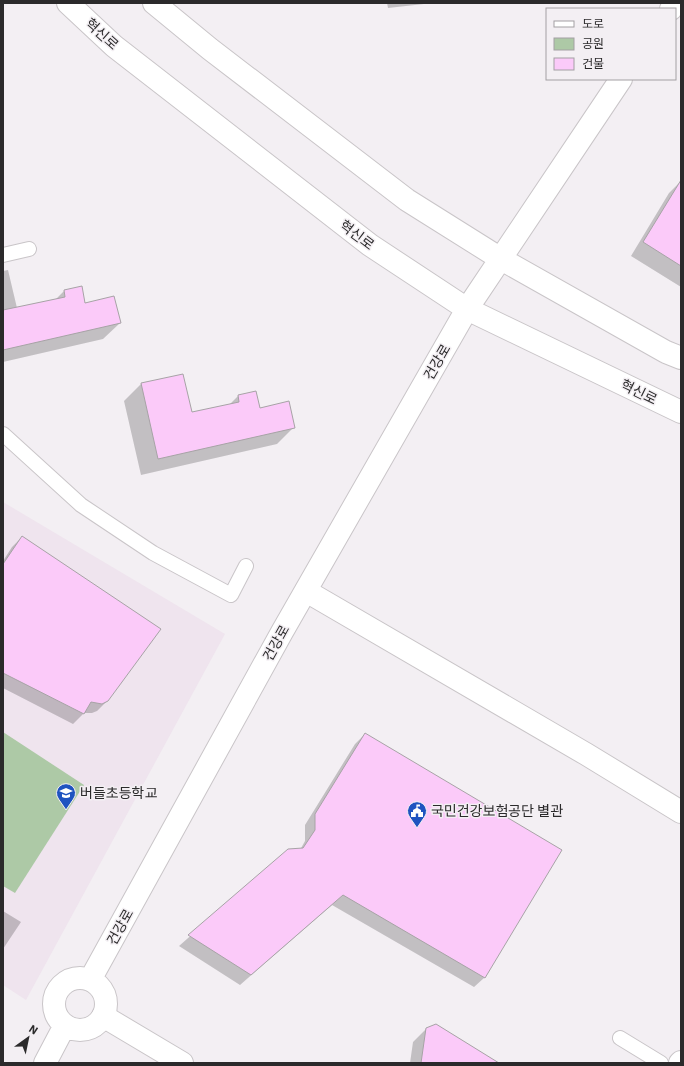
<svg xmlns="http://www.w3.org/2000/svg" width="684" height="1066" font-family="'IBM Plex Sans','Noto Sans KR',sans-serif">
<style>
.built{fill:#efe4ee}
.green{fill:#adc9a6}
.shadow{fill:#0003}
.building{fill:#fbcaf9;stroke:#a7a3a6}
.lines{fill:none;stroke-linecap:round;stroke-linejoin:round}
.lane-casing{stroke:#c9c5c8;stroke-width:16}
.street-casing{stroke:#c9c5c8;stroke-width:24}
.secondary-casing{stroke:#c9c5c8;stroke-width:24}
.lane{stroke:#fff;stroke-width:14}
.street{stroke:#fff;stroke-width:22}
.secondary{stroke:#fff;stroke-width:22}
.labels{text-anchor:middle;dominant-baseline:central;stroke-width:3;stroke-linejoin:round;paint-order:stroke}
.street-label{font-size:14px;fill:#2b2a2b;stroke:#f3eff3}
.poi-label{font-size:14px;fill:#2b2a2b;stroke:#f3eff3;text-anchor:start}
</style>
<rect width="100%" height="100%" fill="#f3eff3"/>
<path class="built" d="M 3,502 L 225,634 L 26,1000 L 3,985 Z"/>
<path class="green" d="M 3,732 L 84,785 L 15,893 L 3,886 Z"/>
<path class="shadow" d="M 387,3 L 433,3 L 388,8 Z
M 681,181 L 681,287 L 631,256 L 669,193 Z
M 8,270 L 17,308 L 55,300 L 64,291 L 81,288 L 85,304 L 120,323 L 103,339 L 3,362 L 3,271 Z
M 182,375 L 191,413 L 229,405 L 238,396 L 255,392 L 259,409 L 294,427 L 277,444 L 141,475 L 124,401 L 141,384 Z
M 22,537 L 107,701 L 97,711 L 92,713 L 84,713 L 73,724 L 3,688 L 3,561 L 12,547 Z
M 365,734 L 561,851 L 484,978 L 474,987 L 332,905 L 240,985 L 179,946 L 288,850 L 300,850 L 305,841 L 305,825 L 355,744 Z
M 3,911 L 21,922 L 3,949 Z
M 426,1029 L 497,1063 L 410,1063 L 413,1042 Z"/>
<path class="building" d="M 681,180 L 681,266 L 643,242 Z
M 82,286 L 85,303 L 114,296 L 121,323 L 3,350 L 3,310 L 65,297 L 64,290 Z
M 183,374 L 192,412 L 239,402 L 238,395 L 256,391 L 260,408 L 289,401 L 295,428 L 158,459 L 141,383 Z
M 22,536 L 161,629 L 108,701 L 102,704 L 91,702 L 84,714 L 3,673 L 3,564 Z
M 365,733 L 562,850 L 485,978 L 343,895 L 251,975 L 188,935 L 288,849 L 303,848 L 315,830 L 315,814 Z
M 436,1024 L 499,1063 L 421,1063 L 426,1028 Z"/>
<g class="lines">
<defs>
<path id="lane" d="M 3,255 L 29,249
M 3,434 L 81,505 L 153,553 L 231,595 L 246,566
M 620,1038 L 661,1063"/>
<path id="street" d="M 306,591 L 586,754 L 681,812
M 103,1016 L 182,1063
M 680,1063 L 681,1062"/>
<path id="secondary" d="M 68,3 L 114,46 L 370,245 L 467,309 L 681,412
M 154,3 L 210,49 L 407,200 L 501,259 L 666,352 L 681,358
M 671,9 L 675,3
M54 1004a26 26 0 1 1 52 0a26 26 0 1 1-52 0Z
M 90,980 L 282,632 L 467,309 L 621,79
M 45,1063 L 65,1025"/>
</defs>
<use href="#lane" class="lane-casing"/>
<use href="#street" class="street-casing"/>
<use href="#secondary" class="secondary-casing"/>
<use href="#lane" class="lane"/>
<use href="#street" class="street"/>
<use href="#secondary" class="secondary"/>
</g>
<defs>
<symbol id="school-pin" viewBox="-11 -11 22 30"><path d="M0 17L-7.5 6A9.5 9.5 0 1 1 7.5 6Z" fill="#1f53c0" stroke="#f3eff3"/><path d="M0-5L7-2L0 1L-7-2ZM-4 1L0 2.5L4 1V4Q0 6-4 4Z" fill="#fff"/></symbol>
<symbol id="civic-pin" viewBox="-11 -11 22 30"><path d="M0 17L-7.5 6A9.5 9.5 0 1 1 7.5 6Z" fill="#1f53c0" stroke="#f3eff3"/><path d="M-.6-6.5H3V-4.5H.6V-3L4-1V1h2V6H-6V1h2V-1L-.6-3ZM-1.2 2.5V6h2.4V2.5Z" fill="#fff"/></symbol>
</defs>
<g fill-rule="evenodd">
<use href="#school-pin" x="55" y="782" width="22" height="30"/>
<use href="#civic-pin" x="406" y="800" width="22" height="30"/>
</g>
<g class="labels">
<g class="street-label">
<text transform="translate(102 34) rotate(42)">혁신로</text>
<text transform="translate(357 235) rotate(37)">혁신로</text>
<text transform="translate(437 362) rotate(-60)">건강로</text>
<text transform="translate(639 392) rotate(26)">혁신로</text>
<text transform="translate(276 643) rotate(-61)">건강로</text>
<text transform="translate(120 927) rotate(-61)">건강로</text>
</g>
<g class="poi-label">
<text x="80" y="793">버들초등학교</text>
<text x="431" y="811">국민건강보험공단 별관</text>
</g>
</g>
<rect width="684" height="1066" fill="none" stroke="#2b2a2b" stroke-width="8"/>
<rect x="546" y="8" width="130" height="72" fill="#f3eff3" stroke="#a3a0a3"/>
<rect x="554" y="21" width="20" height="6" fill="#ffffff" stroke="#a3a0a3"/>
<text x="582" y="28" font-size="12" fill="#2b2a2b">도로</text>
<rect x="554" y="38" width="20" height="12" fill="#adc9a6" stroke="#a3a0a3"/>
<text x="582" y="48" font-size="12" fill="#2b2a2b">공원</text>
<rect x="554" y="58" width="20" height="12" fill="#fbcaf9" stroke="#a3a0a3"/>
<text x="582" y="68" font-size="12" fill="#2b2a2b">건물</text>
<g transform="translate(28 1038) rotate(33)" stroke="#f3eff3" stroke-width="3" paint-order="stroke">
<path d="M0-3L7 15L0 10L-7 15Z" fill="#2b2a2b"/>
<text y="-6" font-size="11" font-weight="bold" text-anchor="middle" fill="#2b2a2b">N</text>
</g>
</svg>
